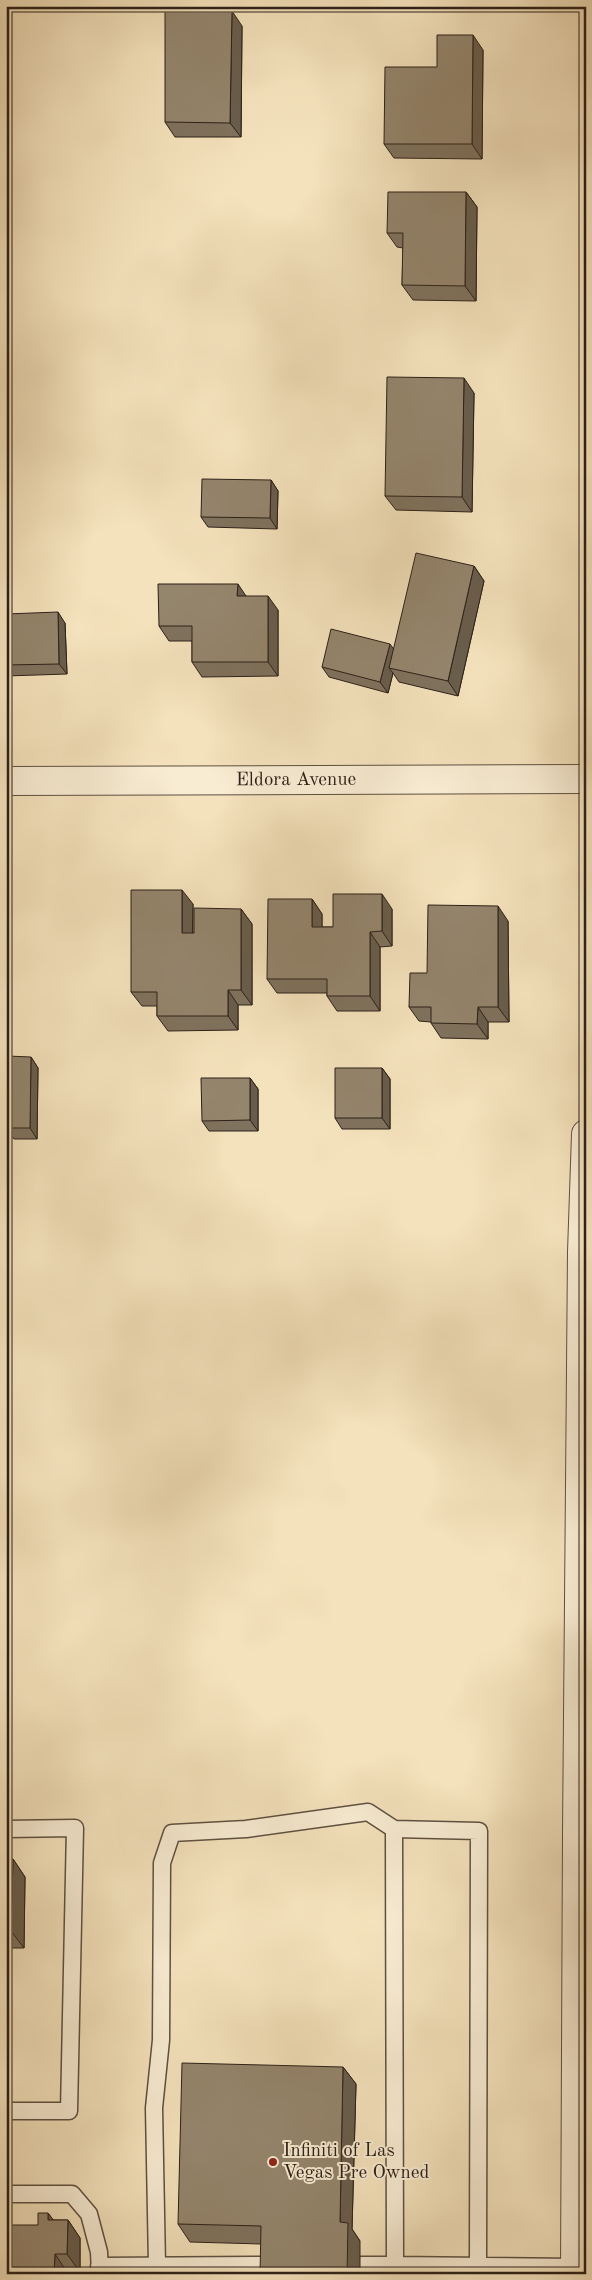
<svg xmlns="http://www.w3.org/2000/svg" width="592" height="2280" font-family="'Old Standard TT',serif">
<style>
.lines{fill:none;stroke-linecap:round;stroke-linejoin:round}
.service-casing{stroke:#5e5041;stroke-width:19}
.minor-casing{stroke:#5e5041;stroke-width:30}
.service{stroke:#f8ecd3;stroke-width:16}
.minor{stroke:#f8ecd3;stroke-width:28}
.wall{fill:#7f725e;stroke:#2c2018}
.shaded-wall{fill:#685d4c;stroke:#2c2018}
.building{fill:#94856d;stroke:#2c2018}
.poi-dot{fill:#8f2418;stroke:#f8ecd3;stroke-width:2}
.labels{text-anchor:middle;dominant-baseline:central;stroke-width:4;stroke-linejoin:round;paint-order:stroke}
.street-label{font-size:19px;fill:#2c2018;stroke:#f8ecd3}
.poi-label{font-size:19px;fill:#2c2018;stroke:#f8ecd3;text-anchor:start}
</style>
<rect width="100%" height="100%" fill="#f4e2bc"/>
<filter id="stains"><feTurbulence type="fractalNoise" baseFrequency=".004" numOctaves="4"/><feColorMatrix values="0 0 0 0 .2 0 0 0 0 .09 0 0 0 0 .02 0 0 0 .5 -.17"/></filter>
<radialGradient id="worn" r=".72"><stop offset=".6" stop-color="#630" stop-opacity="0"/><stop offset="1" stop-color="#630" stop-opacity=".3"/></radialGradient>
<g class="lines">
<defs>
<path id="service" d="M 6,1829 L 75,1828 L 69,2111 L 6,2111
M 6,2194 L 72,2194 L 89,2214 L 99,2252 L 100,2274
M 361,2265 L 395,2265 L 395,2274
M 99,2266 L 273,2265
M 157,2266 L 154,2108 L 161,2040 L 162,1863 L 172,1833 L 246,1829 L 368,1812 L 394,1829
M 479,2274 L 478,2266 L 479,1831 L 394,1829 L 395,2265 L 575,2267"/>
<g id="minor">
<path id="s1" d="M 6,781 L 586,779"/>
<path d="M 575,2274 L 577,1833 L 582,1252 L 586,1134"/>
</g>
</defs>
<use href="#service" class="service-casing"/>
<use href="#minor" class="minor-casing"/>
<use href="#service" class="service"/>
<use href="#minor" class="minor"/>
</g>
<path class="wall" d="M 242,26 L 241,137 L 175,137 L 165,122 Z
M 483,50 L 482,159 L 394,158 L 384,144 L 437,67 Z
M 466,192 L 477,207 L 476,301 L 413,300 L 402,285 L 403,248 L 397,247 L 387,233 Z
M 474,393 L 472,512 L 396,510 L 385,496 Z
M 271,480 L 278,491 L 277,529 L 208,527 L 201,517 Z
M 474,566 L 484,581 L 458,696 L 399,682 L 393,673 L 388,693 L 329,677 L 322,667 L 393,649 Z
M 246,596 L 278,610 L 278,676 L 202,677 L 192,662 L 192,641 L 169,641 L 159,626 Z
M 6,614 L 65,623 L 67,674 L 6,676 Z
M 312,899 L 322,914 L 322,927 L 333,927 L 392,909 L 392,946 L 380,947 L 380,1011 L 337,1011 L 327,996 L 327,993 L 277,993 L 267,979 Z
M 193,904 L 193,933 L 194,933 L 241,909 L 252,924 L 252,1005 L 238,1005 L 238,1030 L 168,1031 L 157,1016 L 157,1006 L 142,1006 L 131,992 Z
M 508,921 L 509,1022 L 488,1022 L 488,1039 L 441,1038 L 431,1023 L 431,1022 L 419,1021 L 409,1007 L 427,973 Z
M 31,1057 L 38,1068 L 37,1139 L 14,1139 L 6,1128 Z
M 382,1068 L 390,1079 L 390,1129 L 342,1129 L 335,1118 Z
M 250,1078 L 258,1089 L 258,1131 L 209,1131 L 202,1121 Z
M 6,1859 L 13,1859 L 25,1877 L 24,1948 L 8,1948 L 7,1997 Z
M 343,2067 L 356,2084 L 352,2229 L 360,2241 L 261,2244 L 190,2242 L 178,2224 Z
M 48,2213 L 53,2220 L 68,2220 L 80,2238 L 80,2272 L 6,2274 L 38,2225 Z"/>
<path class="shaded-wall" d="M 232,11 L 242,26 L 241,137 L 230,123 Z
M 473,35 L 483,50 L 482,159 L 472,144 Z
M 466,192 L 477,207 L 476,301 L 465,286 Z
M 464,378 L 474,393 L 472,512 L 462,497 Z
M 271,480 L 278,491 L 277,529 L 270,518 Z
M 474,566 L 484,581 L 458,696 L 448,681 Z
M 238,584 L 248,599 L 237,596 Z
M 268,596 L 278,610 L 278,676 L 268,662 Z
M 58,612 L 65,623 L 67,674 L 59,664 Z
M 390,644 L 398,655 L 389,668 L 393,673 L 388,693 L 380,682 Z
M 182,890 L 193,904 L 192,948 L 182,933 Z
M 382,894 L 392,909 L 392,946 L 382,931 Z
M 312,899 L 322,914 L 322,941 L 312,927 Z
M 498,906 L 508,921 L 509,1022 L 498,1007 Z
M 241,909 L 252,924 L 252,1005 L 241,990 Z
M 370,932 L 380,947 L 380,1011 L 370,996 Z
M 228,990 L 238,1005 L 238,1030 L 228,1016 Z
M 478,1007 L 488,1022 L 488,1039 L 477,1024 Z
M 31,1057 L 38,1068 L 37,1139 L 30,1128 Z
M 382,1068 L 390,1079 L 390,1129 L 382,1118 Z
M 250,1078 L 258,1089 L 258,1131 L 250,1120 Z
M 13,1859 L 25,1877 L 24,1948 L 11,1931 Z
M 6,1945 L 8,1948 L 7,1997 L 6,1997 Z
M 343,2067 L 356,2084 L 352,2229 L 360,2241 L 360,2274 L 347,2274 L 340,2222 Z
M 48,2213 L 61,2230 L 48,2220 Z
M 68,2220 L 80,2238 L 80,2272 L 67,2254 Z
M 55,2254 L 67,2272 L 67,2274 L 54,2274 Z"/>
<path class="building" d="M 165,11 L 232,11 L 230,123 L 165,122 Z
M 437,35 L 473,35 L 472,144 L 384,144 L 385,67 L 437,67 Z
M 388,192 L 466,192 L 465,286 L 402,285 L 403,233 L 387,233 Z
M 387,377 L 464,378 L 462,497 L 385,496 Z
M 202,479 L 271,480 L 270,518 L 201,517 Z
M 416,553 L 474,566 L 448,681 L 389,668 Z
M 158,584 L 238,584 L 237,596 L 268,596 L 268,662 L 192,662 L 192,626 L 159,626 Z
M 58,612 L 59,664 L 6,665 L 6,614 Z
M 331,629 L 390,644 L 380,682 L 322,667 Z
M 131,890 L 182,890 L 182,933 L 194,933 L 194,908 L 241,909 L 241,990 L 228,990 L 228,1016 L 157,1016 L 157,992 L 131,992 Z
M 333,894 L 382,894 L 382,931 L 370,932 L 370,996 L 327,996 L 327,979 L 267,979 L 268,899 L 312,899 L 312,927 L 333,927 Z
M 428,905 L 498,906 L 498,1007 L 478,1007 L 477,1024 L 431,1023 L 431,1007 L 409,1007 L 410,973 L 427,973 Z
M 7,1056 L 31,1057 L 30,1128 L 6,1128 Z
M 335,1068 L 382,1068 L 382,1118 L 335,1118 Z
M 201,1078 L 250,1078 L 250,1120 L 202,1121 Z
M 6,1859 L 13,1859 L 11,1931 L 6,1930 Z
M 182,2063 L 343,2067 L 340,2222 L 348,2223 L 347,2274 L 260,2274 L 261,2226 L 178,2224 Z
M 38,2213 L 48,2213 L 48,2220 L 68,2220 L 67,2254 L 55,2254 L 54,2274 L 6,2274 L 6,2225 L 38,2225 Z"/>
<circle class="poi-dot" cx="273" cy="2162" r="5"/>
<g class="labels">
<g class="street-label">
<text stroke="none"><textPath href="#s1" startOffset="290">Eldora Avenue</textPath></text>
</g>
<g class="poi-label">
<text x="283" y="2151">Infiniti of Las<tspan x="283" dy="22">Vegas Pre Owned</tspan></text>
</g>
</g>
<rect width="592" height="2280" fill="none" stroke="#f4e2bc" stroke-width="25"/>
<rect x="8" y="8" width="577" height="2265" fill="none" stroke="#2c2018" stroke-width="2.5"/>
<rect x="12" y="12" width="567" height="2255" fill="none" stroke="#2c2018"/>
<rect width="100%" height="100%" filter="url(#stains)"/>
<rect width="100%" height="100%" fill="url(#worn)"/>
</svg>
